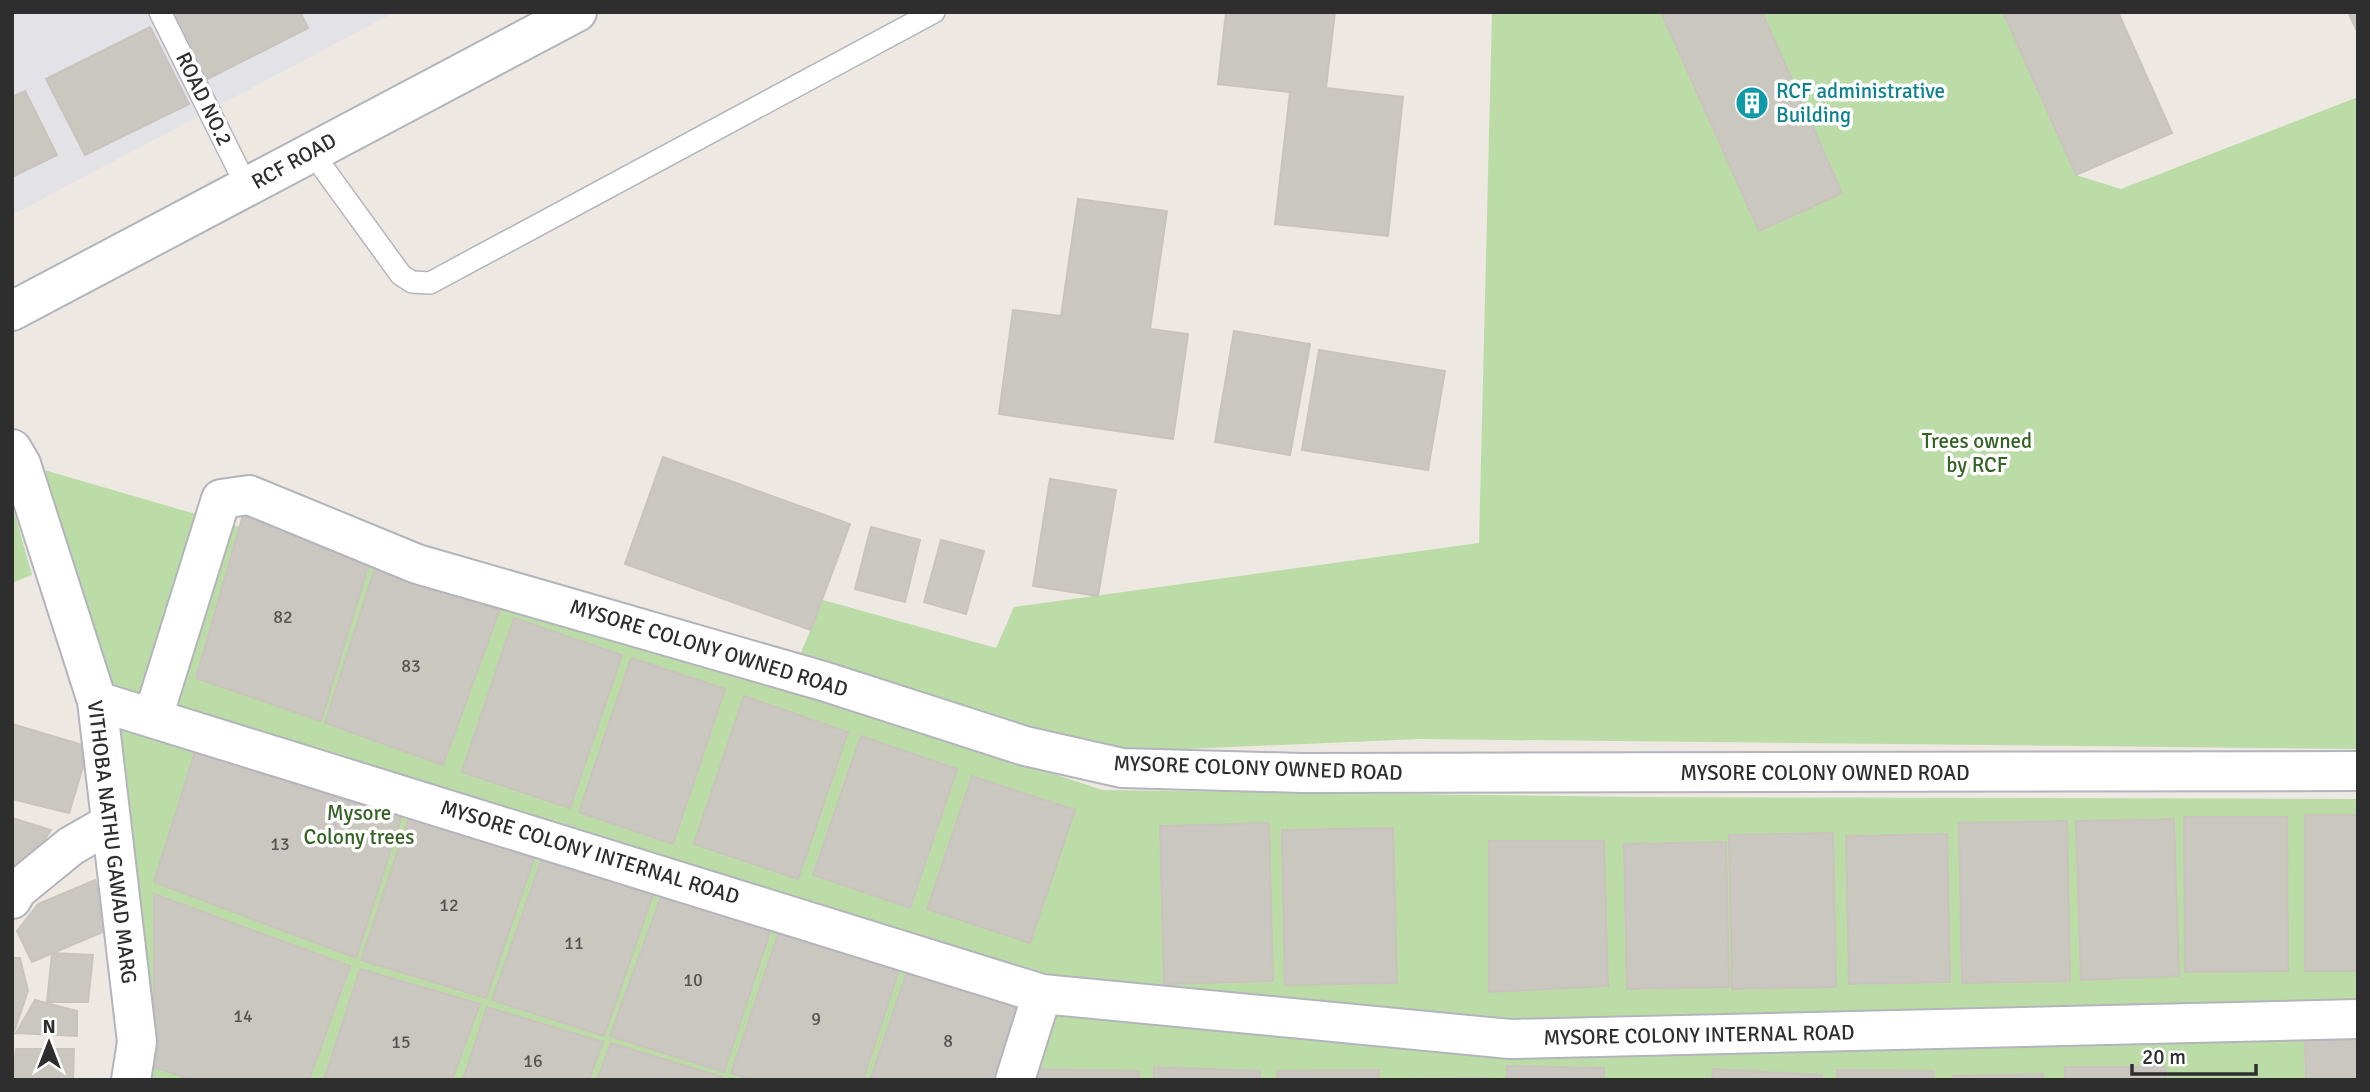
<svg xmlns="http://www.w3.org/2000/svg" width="2370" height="1092" font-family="Signika,sans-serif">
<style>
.industrial{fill:#e3e2e7}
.green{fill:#bbdca6}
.building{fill:#cac6c0;stroke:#c9c3bc;stroke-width:2}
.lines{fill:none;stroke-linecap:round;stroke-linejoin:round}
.lane-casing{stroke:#b3b4bc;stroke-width:24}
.street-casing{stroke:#b3b4bc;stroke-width:42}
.secondary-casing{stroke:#b3b4bc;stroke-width:42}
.lane{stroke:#fff;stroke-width:21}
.street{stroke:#fff;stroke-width:38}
.secondary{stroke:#fff;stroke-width:38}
.labels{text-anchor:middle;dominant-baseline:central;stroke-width:7;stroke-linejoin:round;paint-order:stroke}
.number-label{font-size:18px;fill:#555452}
.culture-label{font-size:21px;fill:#0d838f;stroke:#fff;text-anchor:start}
.street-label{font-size:21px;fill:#2e2e2e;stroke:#fff}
.park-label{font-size:21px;fill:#356325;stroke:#fff}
</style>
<rect width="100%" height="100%" fill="#ede8e2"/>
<path class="industrial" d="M 12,12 L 395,12 L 12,215 Z"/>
<path class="green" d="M 1492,12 L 1661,12 L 1759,231 L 1842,193 L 1762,12 L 2003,12 L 2076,175 L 2121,189 L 2358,97 L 2358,749 L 1420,739 L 1092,753 L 800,655 L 823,600 L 996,648 L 1014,607 L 1479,543 Z
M 34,467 L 817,695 L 1102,790 L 1639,797 L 2358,799 L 2358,1080 L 131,1080 L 137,1042 Z
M 12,504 L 32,575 L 12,583 Z"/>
<path class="building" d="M 167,12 L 300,12 L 308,28 L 202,82 Z
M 1226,12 L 1335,12 L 1326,88 L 1403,97 L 1388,236 L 1275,224 L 1290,92 L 1218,84 Z
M 1661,12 L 1762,12 L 1842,193 L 1759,231 Z
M 2003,12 L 2118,12 L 2172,133 L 2076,175 Z
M 2348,12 L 2358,12 L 2358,33 Z
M 150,27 L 189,104 L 85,155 L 46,79 Z
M 25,91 L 57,155 L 12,177 L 12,97 Z
M 1078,199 L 1167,211 L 1150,329 L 1188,334 L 1173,439 L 999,414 L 1013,310 L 1061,316 Z
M 1234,331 L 1310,344 L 1290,455 L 1215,442 Z
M 1319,350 L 1445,371 L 1428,470 L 1302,450 Z
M 663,457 L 850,524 L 811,630 L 625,564 Z
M 1050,479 L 1116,490 L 1098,596 L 1033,586 Z
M 243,515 L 371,557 L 321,721 L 196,678 Z
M 871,527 L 920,540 L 905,602 L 855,589 Z
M 941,540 L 984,551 L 966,614 L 924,602 Z
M 378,559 L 500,609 L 443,765 L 325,723 Z
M 514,618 L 622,655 L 570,808 L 462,772 Z
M 631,658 L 725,689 L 673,844 L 579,812 Z
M 744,696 L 848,732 L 798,879 L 694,844 Z
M 12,724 L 89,747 L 69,813 L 12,799 Z
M 861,736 L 957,769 L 910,908 L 813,875 Z
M 199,739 L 405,806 L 356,958 L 154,882 Z
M 972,776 L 1075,810 L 1030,943 L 927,909 Z
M 412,809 L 537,850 L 486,998 L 361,960 Z
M 2305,815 L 2358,815 L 2358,971 L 2305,971 Z
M 2184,817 L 2287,817 L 2288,971 L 2185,972 Z
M 12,818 L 51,830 L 12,889 Z
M 2174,819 L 2179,976 L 2081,980 L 2076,821 Z
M 2067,821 L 2070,981 L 1962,983 L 1959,823 Z
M 1269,823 L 1273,981 L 1164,984 L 1160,826 Z
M 1393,828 L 1397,983 L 1285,985 L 1282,830 Z
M 1833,833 L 1836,987 L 1732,989 L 1729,835 Z
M 1947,834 L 1950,982 L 1849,984 L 1846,836 Z
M 1489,841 L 1604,841 L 1608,986 L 1489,992 Z
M 1726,842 L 1729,987 L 1627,989 L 1624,844 Z
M 545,850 L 656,886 L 604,1036 L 492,1000 Z
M 95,880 L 110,929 L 32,962 L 17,931 L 38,904 Z
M 664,889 L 773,923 L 724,1072 L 610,1036 Z
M 154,894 L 350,966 L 309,1080 L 193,1080 L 154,1067 Z
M 781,926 L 901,964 L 863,1080 L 753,1080 L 731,1073 Z
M 52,953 L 93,955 L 88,1002 L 47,1002 Z
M 12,958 L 20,958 L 28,991 L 12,1038 Z
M 909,966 L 1025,1002 L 1002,1080 L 870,1080 Z
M 360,969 L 480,1004 L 452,1080 L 324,1080 Z
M 35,1000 L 77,1011 L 77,1036 L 16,1033 Z
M 487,1007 L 603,1042 L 589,1080 L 463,1080 Z
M 2358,1039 L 2358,1080 L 2306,1080 L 2305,1040 Z
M 611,1043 L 722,1077 L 721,1080 L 597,1080 Z
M 16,1049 L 74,1049 L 73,1080 L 13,1080 Z
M 1507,1066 L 1604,1068 L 1604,1080 L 1507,1080 Z
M 1154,1067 L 1260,1071 L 1260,1080 L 1154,1080 Z
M 2065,1067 L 2165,1067 L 2166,1080 L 2065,1080 Z
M 1030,1069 L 1139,1071 L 1139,1080 L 1030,1080 Z
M 1713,1069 L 1822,1075 L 1822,1080 L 1712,1080 Z
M 1379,1070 L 1379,1080 L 1277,1080 L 1277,1071 Z
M 1837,1070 L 1934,1071 L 1933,1080 L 1837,1080 Z
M 2043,1074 L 2043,1080 L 1953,1080 L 1953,1076 Z
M 1489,1078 L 1489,1080 L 1402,1080 L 1402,1079 Z"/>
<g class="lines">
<defs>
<path id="lane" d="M 160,12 L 247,187
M 311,151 L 401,275 L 412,282 L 430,283 L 934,12"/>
<path id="street" d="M 12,449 L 21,464 L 97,701 L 137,1042 L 131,1080
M 97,701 L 1042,994 L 1510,1039 L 2358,1019
M 153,717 L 221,499 L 249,495 L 417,564 L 823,681 L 1025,746 L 1122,768 L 1302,773 L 2358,771
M 12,899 L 17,890 L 71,846 L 111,823
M 1015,1080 L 1042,994"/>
<path id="secondary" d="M 12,311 L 577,12"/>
</defs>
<use href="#lane" class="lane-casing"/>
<use href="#street" class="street-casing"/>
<use href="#secondary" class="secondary-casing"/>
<use href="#lane" class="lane"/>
<use href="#street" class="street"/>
<use href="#secondary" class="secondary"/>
</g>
<defs>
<symbol id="building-disc" viewBox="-11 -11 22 22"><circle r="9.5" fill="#0f9aa8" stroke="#fff"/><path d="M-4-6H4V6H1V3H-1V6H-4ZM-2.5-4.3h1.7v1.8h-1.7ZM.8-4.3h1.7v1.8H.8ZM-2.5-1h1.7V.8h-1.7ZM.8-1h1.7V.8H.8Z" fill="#fff"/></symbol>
</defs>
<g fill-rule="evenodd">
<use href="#building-disc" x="1733" y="84" width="38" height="38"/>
</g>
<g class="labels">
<g class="number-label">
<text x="283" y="617">82</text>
<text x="411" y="666">83</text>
<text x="280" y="844">13</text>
<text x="449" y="905">12</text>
<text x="574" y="943">11</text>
<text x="693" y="980">10</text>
<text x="243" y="1016">14</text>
<text x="816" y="1019">9</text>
<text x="948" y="1041">8</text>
<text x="401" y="1042">15</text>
<text x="533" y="1061">16</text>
</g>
<g class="culture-label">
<text x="1776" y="91">RCF administrative<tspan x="1776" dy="24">Building</tspan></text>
</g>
<g class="street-label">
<text transform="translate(204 99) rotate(64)">ROAD NO.2</text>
<text transform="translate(294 161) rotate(-29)">RCF ROAD</text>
<text transform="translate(709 648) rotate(17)">MYSORE COLONY OWNED ROAD</text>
<text transform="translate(1258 768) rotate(2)">MYSORE COLONY OWNED ROAD</text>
<text x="1825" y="773">MYSORE COLONY OWNED ROAD</text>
<text transform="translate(112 842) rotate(83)">VITHOBA NATHU GAWAD MARG</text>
<text transform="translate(590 852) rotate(17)">MYSORE COLONY INTERNAL ROAD</text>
<text transform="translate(1699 1035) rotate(-1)">MYSORE COLONY INTERNAL ROAD</text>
</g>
<g class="park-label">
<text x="1977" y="441">Trees owned<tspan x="1977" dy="24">by RCF</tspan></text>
<text x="359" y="813">Mysore<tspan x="359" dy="24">Colony trees</tspan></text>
</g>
</g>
<rect width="2370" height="1092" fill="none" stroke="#2e2e2e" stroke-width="28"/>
<g transform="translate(49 1043)" stroke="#ffffff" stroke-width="5" paint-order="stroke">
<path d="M0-5L12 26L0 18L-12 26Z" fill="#2e2e2e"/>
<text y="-10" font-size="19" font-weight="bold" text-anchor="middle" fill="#2e2e2e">N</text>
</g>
<path d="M2132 1064v10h124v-10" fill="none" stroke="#2e2e2e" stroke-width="3.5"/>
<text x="2142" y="1064" font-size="21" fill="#2e2e2e" stroke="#ffffff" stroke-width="5" paint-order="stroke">20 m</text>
</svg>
